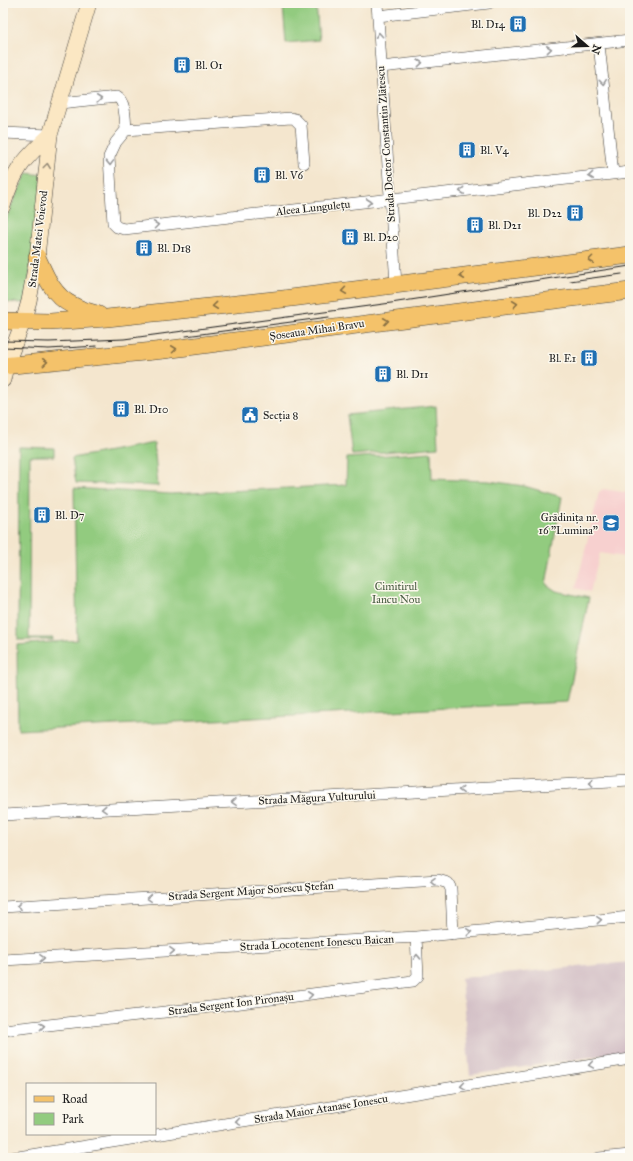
<svg xmlns="http://www.w3.org/2000/svg" width="633" height="1161" font-family="'IM FELL Great Primer',serif">
<style>
.built{fill:#f7d0cf}
.industrial{fill:#d2bec5}
.green{fill:#92cb7f;stroke:#57744e}
.lines{fill:none;stroke-linecap:round;stroke-linejoin:round}
.street-casing{stroke:#3c3a37;stroke-width:12}
.secondary-casing{stroke:#3c3a37;stroke-width:16}
.primary-casing{stroke:#3c3a37;stroke-width:18}
.street{stroke:#fff;stroke-width:11}
.secondary{stroke:#fbe7c3;stroke-width:15}
.primary{stroke:#f4c26a;stroke-width:17}
.tram{stroke:#1c1c1c;stroke-width:1}
.oneway{stroke:#999}
.oneway2{stroke:#978c78}
.oneway3{stroke:#886f43}
.labels{text-anchor:middle;dominant-baseline:central;stroke-width:3;stroke-linejoin:round;paint-order:stroke}
.poi-label{font-size:11px;fill:#1c1c1c;stroke:#fbf7ec;text-anchor:start}
.street-label{font-size:11px;fill:#1c1c1c;stroke:#fbf7ec}
.park-label{font-size:11px;fill:#45593f;stroke:#fbf7ec}
</style>
<rect width="100%" height="100%" fill="#fbf7ec"/>
<filter id="ink" filterUnits="userSpaceOnUse"><feTurbulence type="fractalNoise" baseFrequency=".025" numOctaves="2"/><feDisplacementMap in="SourceGraphic" scale="8" xChannelSelector="R" yChannelSelector="G"/><feConvolveMatrix kernelMatrix="1 2 1 2 8 2 1 2 1" color-interpolation-filters="sRGB"/></filter>
<filter id="wash" filterUnits="userSpaceOnUse"><feTurbulence type="fractalNoise" baseFrequency=".012" numOctaves="4" result="noise"/><feDisplacementMap in="SourceGraphic" scale="16" xChannelSelector="R" yChannelSelector="G"/><feGaussianBlur stdDeviation="0.9" result="paint"/><feColorMatrix in="noise" values="0 0 0 0 0 0 0 0 0 0 0 0 0 0 0 0 0 1.4 0 .05"/><feComposite in="paint" operator="in"/></filter>
<g filter="url(#wash)">
<rect width="100%" height="100%" fill="#f4e6ce"/>
<path class="built" d="M 630,487 L 630,558 L 600,553 L 590,592 L 576,588 L 599,492 L 603,489 L 629,493 Z"/>
<path class="industrial" d="M 630,962 L 630,1051 L 470,1075 L 461,978 Z"/>
<path class="green" d="M 316,3 L 319,40 L 286,43 L 283,6 Z
M 27,173 L 43,175 L 26,303 L 3,302 L 3,228 L 12,204 Z
M 436,406 L 438,447 L 352,455 L 347,415 Z
M 154,443 L 158,486 L 76,483 L 72,458 Z
M 19,447 L 54,448 L 54,456 L 30,456 L 29,638 L 53,638 L 53,640 L 18,640 Z
M 431,452 L 432,479 L 489,481 L 524,486 L 562,497 L 546,584 L 556,591 L 589,598 L 567,702 L 18,730 L 17,645 L 77,640 L 74,488 L 171,494 L 346,485 L 347,458 Z"/>
</g>
<g filter="url(#ink)">
<g class="lines">
<defs>
<path id="street" d="M 377,3 L 396,284
M 378,16 L 489,3
M 599,44 L 613,174
M 381,67 L 630,40
M 60,103 L 117,97 C 126,102 125,120 126,130 L 116,142 L 109,157 L 113,223 L 117,227 L 124,229 L 630,172
M 126,130 L 291,118 L 295,119 L 301,125 L 304,163
M 3,133 L 50,135
M 3,815 L 630,780
M 3,907 L 438,880 L 448,883 L 451,889 L 453,934
M 3,960 L 416,937 L 630,917
M 3,1030 L 210,1007 L 413,981 L 418,976 L 416,937
M 12,1158 L 630,1059
M 599,1158 L 630,1155"/>
<path id="secondary" d="M 3,206 C 14,170 23,160 50,135
M 3,380 L 6,366 L 23,322 L 29,301 L 37,257 L 50,135 L 89,3"/>
<path id="primary" d="M 37,257 C 45,275 53,296 72,305 C 80,310 90,312 99,315
M 3,321 L 50,322 L 107,318 L 283,299 L 630,255
M 3,366 L 164,350 L 505,306 L 630,291"/>
</defs>
<use href="#street" class="street-casing"/>
<use href="#secondary" class="secondary-casing"/>
<use href="#primary" class="primary-casing"/>
<use href="#street" class="street"/>
<use href="#secondary" class="secondary"/>
<use href="#primary" class="primary"/>
<path class="tram" d="M 570,281 L 622,274
M 186,336 L 329,317
M 3,341 L 49,342 L 124,339 L 391,303 L 630,266
M 3,347 L 49,349 L 97,346"/>
</g>
<defs><path id="oneway-chevron" d="M-2-3.5L2.5 0L-2 3.5" fill="none" stroke-width="1.6" stroke-linecap="round" stroke-linejoin="round"/></defs>
<g class="oneway">
<use href="#oneway-chevron" transform="translate(379 35) rotate(-94)"/>
<use href="#oneway-chevron" transform="translate(549 49) rotate(-6)"/>
<use href="#oneway-chevron" transform="translate(420 63) rotate(-6)"/>
<use href="#oneway-chevron" transform="translate(603 82) rotate(84)"/>
<use href="#oneway-chevron" transform="translate(99 99) rotate(-6)"/>
<use href="#oneway-chevron" transform="translate(110 163) rotate(88)"/>
<use href="#oneway-chevron" transform="translate(591 176) rotate(174)"/>
<use href="#oneway-chevron" transform="translate(462 191) rotate(174)"/>
<use href="#oneway-chevron" transform="translate(369 202) rotate(-6)"/>
<use href="#oneway-chevron" transform="translate(156 225) rotate(-7)"/>
<use href="#oneway-chevron" transform="translate(591 782) rotate(177)"/>
<use href="#oneway-chevron" transform="translate(461 790) rotate(177)"/>
<use href="#oneway-chevron" transform="translate(234 802) rotate(177)"/>
<use href="#oneway-chevron" transform="translate(104 809) rotate(177)"/>
<use href="#oneway-chevron" transform="translate(433 881) rotate(-179)"/>
<use href="#oneway-chevron" transform="translate(149 898) rotate(176)"/>
<use href="#oneway-chevron" transform="translate(19 906) rotate(176)"/>
<use href="#oneway-chevron" transform="translate(599 920) rotate(-5)"/>
<use href="#oneway-chevron" transform="translate(469 932) rotate(-5)"/>
<use href="#oneway-chevron" transform="translate(172 951) rotate(-3)"/>
<use href="#oneway-chevron" transform="translate(417 957) rotate(-92)"/>
<use href="#oneway-chevron" transform="translate(42 958) rotate(-3)"/>
<use href="#oneway-chevron" transform="translate(310 995) rotate(-7)"/>
<use href="#oneway-chevron" transform="translate(42 1026) rotate(-6)"/>
<use href="#oneway-chevron" transform="translate(591 1065) rotate(171)"/>
<use href="#oneway-chevron" transform="translate(463 1086) rotate(171)"/>
<use href="#oneway-chevron" transform="translate(238 1122) rotate(171)"/>
</g>
<use class="oneway2" href="#oneway-chevron" transform="translate(47 166) rotate(-83)"/>
<g class="oneway3">
<use href="#oneway-chevron" transform="translate(591 260) rotate(173)"/>
<use href="#oneway-chevron" transform="translate(462 276) rotate(173)"/>
<use href="#oneway-chevron" transform="translate(344 291) rotate(172)"/>
<use href="#oneway-chevron" transform="translate(515 304) rotate(-7)"/>
<use href="#oneway-chevron" transform="translate(215 306) rotate(174)"/>
<use href="#oneway-chevron" transform="translate(386 321) rotate(-8)"/>
<use href="#oneway-chevron" transform="translate(174 349) rotate(-7)"/>
<use href="#oneway-chevron" transform="translate(45 362) rotate(-6)"/>
</g>
</g>
<defs>
<symbol id="building-square" viewBox="-11 -11 22 22"><rect x="-9" y="-9" width="18" height="18" rx="4" fill="#1f6fb2" stroke="#fbf7ec"/><path d="M-4-6H4V6H1V3H-1V6H-4ZM-2.5-4.3h1.7v1.8h-1.7ZM.8-4.3h1.7v1.8H.8ZM-2.5-1h1.7V.8h-1.7ZM.8-1h1.7V.8H.8Z" fill="#fff"/></symbol>
<symbol id="civic-square" viewBox="-11 -11 22 22"><rect x="-9" y="-9" width="18" height="18" rx="4" fill="#1f6fb2" stroke="#fbf7ec"/><path d="M-.6-6.5H3V-4.5H.6V-3L4-1V1h2V6H-6V1h2V-1L-.6-3ZM-1.2 2.5V6h2.4V2.5Z" fill="#fff"/></symbol>
<symbol id="school-square" viewBox="-11 -11 22 22"><rect x="-9" y="-9" width="18" height="18" rx="4" fill="#1f6fb2" stroke="#fbf7ec"/><path d="M0-5L7-2L0 1L-7-2ZM-4 1L0 2.5L4 1V4Q0 6-4 4Z" fill="#fff"/></symbol>
</defs>
<g fill-rule="evenodd">
<use href="#building-square" x="508" y="14" width="20" height="20"/>
<use href="#building-square" x="172" y="55" width="20" height="20"/>
<use href="#building-square" x="457" y="140" width="20" height="20"/>
<use href="#building-square" x="252" y="165" width="20" height="20"/>
<use href="#building-square" x="565" y="203" width="20" height="20"/>
<use href="#building-square" x="465" y="215" width="20" height="20"/>
<use href="#building-square" x="340" y="227" width="20" height="20"/>
<use href="#building-square" x="134" y="238" width="20" height="20"/>
<use href="#building-square" x="579" y="348" width="20" height="20"/>
<use href="#building-square" x="373" y="364" width="20" height="20"/>
<use href="#building-square" x="111" y="399" width="20" height="20"/>
<use href="#civic-square" x="240" y="405" width="20" height="20"/>
<use href="#building-square" x="32" y="505" width="20" height="20"/>
<use href="#school-square" x="601" y="513" width="20" height="20"/>
</g>
<g class="labels">
<g class="poi-label">
<text x="505" y="24" text-anchor="end">Bl. D14</text>
<text x="195" y="65">Bl. O1</text>
<text x="480" y="150">Bl. V4</text>
<text x="275" y="175">Bl. V6</text>
<text x="562" y="213" text-anchor="end">Bl. D22</text>
<text x="488" y="225">Bl. D21</text>
<text x="363" y="237">Bl. D20</text>
<text x="157" y="248">Bl. D18</text>
<text x="576" y="358" text-anchor="end">Bl. E1</text>
<text x="396" y="374">Bl. D11</text>
<text x="134" y="409">Bl. D10</text>
<text x="263" y="415">Secția 8</text>
<text x="55" y="515">Bl. D7</text>
<text x="598" y="517" text-anchor="end">Grădinița nr.<tspan x="598" dy="13">16 "Lumina"</tspan></text>
</g>
<g class="street-label">
<text transform="translate(386 144) rotate(-94)">Strada Doctor Constantin Zlătescu</text>
<text transform="translate(313 208) rotate(-6)">Aleea Lungulețu</text>
<text transform="translate(38 239) rotate(-83)">Strada Matei Voievod</text>
<text transform="translate(317 330) rotate(-8)">Șoseaua Mihai Bravu</text>
<text transform="translate(317 798) rotate(-3)">Strada Măgura Vulturului</text>
<text transform="translate(251 891) rotate(-4)">Strada Sergent Major Sorescu Ștefan</text>
<text transform="translate(317 943) rotate(-3)">Strada Locotenent Ionescu Baican</text>
<text transform="translate(231 1004) rotate(-7)">Strada Sergent Ion Pironașu</text>
<text transform="translate(321 1109) rotate(-9)">Strada Maior Atanase Ionescu</text>
</g>
<g class="park-label">
<text x="396" y="586">Cimitirul<tspan x="396" dy="13">Iancu Nou</tspan></text>
</g>
</g>
<rect width="633" height="1161" fill="none" stroke="#fbf7ec" stroke-width="16"/>
<rect x="26" y="1083" width="130" height="52" fill="#fbf7ec" stroke="#a29f99"/>
<rect x="34" y="1096" width="20" height="6" fill="#f4c26a" stroke="#a29f99"/>
<text x="62" y="1103" font-size="12" fill="#1c1c1c">Road</text>
<rect x="34" y="1113" width="20" height="12" fill="#92cb7f" stroke="#a29f99"/>
<text x="62" y="1123" font-size="12" fill="#1c1c1c">Park</text>
<g transform="translate(587 46) rotate(110)" stroke="#fbf7ec" stroke-width="3" paint-order="stroke">
<path d="M0-3L7 15L0 10L-7 15Z" fill="#1c1c1c"/>
<text y="-6" font-size="11" font-weight="bold" text-anchor="middle" fill="#1c1c1c">N</text>
</g>
</svg>
